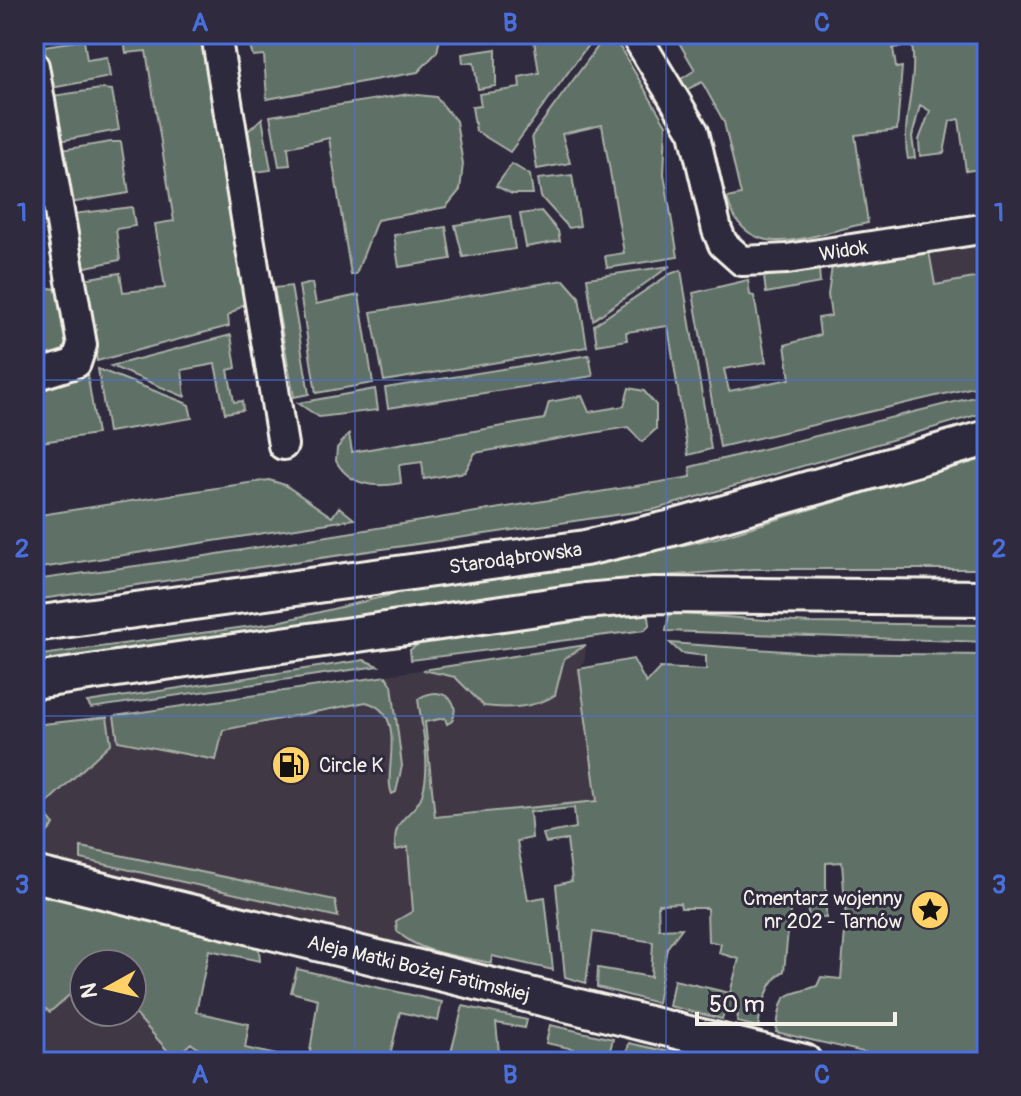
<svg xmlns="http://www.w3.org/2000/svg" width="1021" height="1096" font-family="Pangolin,sans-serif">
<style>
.built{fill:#413845}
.green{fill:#5e6f66;stroke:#a9b0a7;stroke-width:2}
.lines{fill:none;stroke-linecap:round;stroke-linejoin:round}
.minor-casing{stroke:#f4f1e8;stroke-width:34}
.tertiary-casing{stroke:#f4f1e8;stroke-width:40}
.minor{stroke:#2f2a3d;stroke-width:28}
.tertiary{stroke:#2f2a3d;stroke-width:34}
.grid{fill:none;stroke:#486fdb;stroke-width:2;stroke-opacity:0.55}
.labels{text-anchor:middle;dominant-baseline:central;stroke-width:6;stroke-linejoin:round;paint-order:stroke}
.street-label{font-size:20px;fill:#f4f1e8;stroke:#2f2a3d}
.poi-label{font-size:20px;fill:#f4f1e8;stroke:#2f2a3d;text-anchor:start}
.neatline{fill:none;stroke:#486fdb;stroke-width:3}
.grid-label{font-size:26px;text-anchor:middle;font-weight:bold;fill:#486fdb}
</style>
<rect width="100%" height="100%" fill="#2f2a3d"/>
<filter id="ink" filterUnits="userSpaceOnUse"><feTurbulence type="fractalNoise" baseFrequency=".0125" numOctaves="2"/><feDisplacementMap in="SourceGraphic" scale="16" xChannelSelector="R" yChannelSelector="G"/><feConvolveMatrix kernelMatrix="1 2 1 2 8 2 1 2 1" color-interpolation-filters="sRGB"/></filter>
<g filter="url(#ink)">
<path class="built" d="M 987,242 L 987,281 L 981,282 L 980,277 L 935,285 L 929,251 Z
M 586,645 L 585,659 L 579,669 L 601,805 L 422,824 L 425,956 L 58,865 L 34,848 L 34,836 L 48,833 L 40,809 L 111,743 L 107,717 Z
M 84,964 L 84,1012 L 132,1012 L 132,988 L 239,1062 L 34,1062 L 34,1004 Z"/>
<path class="green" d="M 123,34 L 207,34 L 251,298 L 228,316 L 229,326 L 97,361 L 83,279 L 120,273 L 123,292 L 165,288 L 155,224 L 174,221 L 146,51 L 126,53 Z
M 246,34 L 441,34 L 437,52 L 418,72 L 267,99 L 264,55 L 253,56 Z
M 533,34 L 596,34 L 510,152 L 476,131 L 472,107 L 481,106 L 479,94 L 520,88 L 519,77 L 539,73 Z
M 607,34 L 612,34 L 666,125 L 664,174 L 678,257 L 607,268 L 605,256 L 624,253 L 602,125 L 562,134 L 570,163 L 537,169 L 532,136 Z
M 674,34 L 987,34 L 987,168 L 966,171 L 959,119 L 950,121 L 944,153 L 920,156 L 919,140 L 930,111 L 920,105 L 912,137 L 915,158 L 908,159 C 900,121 918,84 912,45 L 893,48 L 896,68 L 902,67 L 897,130 L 855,135 L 868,223 C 816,232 747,270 727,198 L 741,195 L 724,122 L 702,82 L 684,91 L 678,81 L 695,70 Z
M 84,40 L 87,60 L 107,57 L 110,77 L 51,88 L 44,46 Z
M 496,49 L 496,86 L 478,89 L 474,63 L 463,63 L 462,54 Z
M 101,89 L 112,90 L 119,130 L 59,141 L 52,96 Z
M 409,94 L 436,97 L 456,121 L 463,164 L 460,190 L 446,207 L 377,220 L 356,274 L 351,275 L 329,138 L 288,147 L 290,165 L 279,166 L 270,116 Z
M 262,118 L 271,170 L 255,172 L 248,131 Z
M 111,142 L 121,142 L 129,193 L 70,203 L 61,150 Z
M 512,164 L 530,175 L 533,194 L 512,194 L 496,186 Z
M 572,175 L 580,226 L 569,228 L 541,197 L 538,179 Z
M 132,207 L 135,226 L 116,229 L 120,260 L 81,268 L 72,214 Z
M 541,211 L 558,231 L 560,241 L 526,247 L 520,214 Z
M 510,216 L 515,249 L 463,257 L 455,225 Z
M 446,227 L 451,259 L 399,267 L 394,235 Z
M 34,237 L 42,287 L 64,290 L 73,345 L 57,362 L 34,368 L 34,336 L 38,335 L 34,315 Z
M 929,251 L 935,285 L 980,277 L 981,282 L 987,281 L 987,384 L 720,447 L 693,293 L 748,280 L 750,295 L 754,296 L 766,362 L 724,369 L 729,391 L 790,379 L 785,345 L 820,335 L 818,318 L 831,316 L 828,295 L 832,266 Z
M 670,266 L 593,320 L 587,278 Z
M 819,268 L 820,283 L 766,293 L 764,277 Z
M 681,270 L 711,449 L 688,455 L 668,326 L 626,332 L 627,340 L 597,345 L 594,325 L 670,274 Z
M 564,280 L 579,297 L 587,347 L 384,381 L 371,312 Z
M 312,283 L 316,304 L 359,295 L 373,383 L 316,393 L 299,286 Z
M 291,286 L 309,394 L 294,397 L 274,288 Z
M 231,335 L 236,368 L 228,370 L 234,402 L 242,401 L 243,410 L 225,413 L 215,364 L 182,370 L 185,397 L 111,366 Z
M 589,355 L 593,376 L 388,408 L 385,388 Z
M 98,369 L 183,402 L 189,405 L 192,418 L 108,432 Z
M 87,372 L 97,434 L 34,443 L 34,385 Z
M 629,388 L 644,391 L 656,405 L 656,429 L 642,442 L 628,427 L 475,453 L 465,472 L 424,479 L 422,462 L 399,465 L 401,483 C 375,488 350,486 336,461 L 337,448 L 349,434 L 352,452 L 544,419 L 549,402 L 582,396 L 589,412 L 624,406 Z
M 375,389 L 378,410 L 319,417 L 298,403 Z
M 987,394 L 987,412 L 656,509 L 34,600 L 34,580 L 193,558 L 691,477 L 690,467 Z
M 987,456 L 987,569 L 753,569 L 662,576 L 34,665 L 34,656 L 274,623 L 420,588 L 624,558 L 716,538 Z
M 269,480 L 285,485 L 332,517 L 339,507 L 354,519 L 34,569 L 34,506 L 40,515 Z
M 648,610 L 650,624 L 645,630 L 411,660 L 410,650 L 420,643 Z
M 669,613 L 809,623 L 987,625 L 987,642 L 666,631 Z
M 670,643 L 812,653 L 987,655 L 987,1062 L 907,1062 L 776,1032 C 783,988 781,999 817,986 L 821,977 L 841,979 L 846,919 L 842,862 L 826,863 L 826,918 L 809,917 L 806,903 L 791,902 L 784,971 C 767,980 761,1009 758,1027 L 737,1022 L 738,1015 L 725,1011 L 722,1019 L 669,1006 L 674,980 L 730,993 L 739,959 L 719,953 L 721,944 L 708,941 L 707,908 L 681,908 L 680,903 L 658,904 L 659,929 L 682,928 L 667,948 L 657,1003 L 597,987 L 598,968 L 651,977 L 653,942 L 593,932 L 586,983 L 565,977 L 556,885 L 572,881 L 567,840 L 546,843 L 543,834 L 576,828 L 574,808 L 530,812 L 532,838 L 517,841 L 528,900 L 545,897 L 553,970 L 492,956 L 491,963 C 459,956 420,954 397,931 L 396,921 L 413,911 L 408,847 L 396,850 C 390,816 414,818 422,795 C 432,766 422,729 418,699 C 437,685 463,697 452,721 L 447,724 L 445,718 L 425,722 L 435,817 L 597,801 L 579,669 L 633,659 L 646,683 L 660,668 L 706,670 L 706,656 L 681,653 Z
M 586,645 L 564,659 L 555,695 C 536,708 506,709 484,706 L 455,677 L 423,670 Z
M 364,660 L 378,666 L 91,708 L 87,702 Z
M 386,676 L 392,685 L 402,766 L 396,792 L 392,794 C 382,772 410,714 366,702 L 223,730 L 216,760 L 118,741 L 114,716 Z
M 107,717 L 111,743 L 40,809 L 54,825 L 46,834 L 34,823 L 34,725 Z
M 81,847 L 335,900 L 338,917 L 81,859 Z
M 34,892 L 251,944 L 259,949 L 260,961 L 209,950 L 196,1012 L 249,1024 L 245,1048 L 299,1060 L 309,1058 L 318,999 L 291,992 L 297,969 L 442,1002 L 438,1021 L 400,1012 L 390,1056 L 402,1062 L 215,1062 L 191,1043 L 174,1058 L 132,1010 L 132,964 L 84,964 L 84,982 L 50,1012 L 43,1007 L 34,1013 Z
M 463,1006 L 527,1020 L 525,1028 L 496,1023 L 500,1062 L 468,1057 L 449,1060 Z
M 550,1025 L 613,1039 L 607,1062 L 574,1062 L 574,1049 L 546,1043 Z
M 629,1043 L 715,1062 L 625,1062 Z"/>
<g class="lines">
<defs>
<g id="minor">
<path d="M 216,34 L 283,445"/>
<path id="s1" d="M 635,34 L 694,132 L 717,230 L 723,244 L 742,261 L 787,259 L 987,228"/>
<path d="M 34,66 L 82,345 L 76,363 L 34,376"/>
</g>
<g id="tertiary">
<path id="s2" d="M 34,624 L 585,548 L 672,528 L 987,438"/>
<path d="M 34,681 L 585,601 L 654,595 L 987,598"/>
<path id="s3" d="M 34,874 L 804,1062"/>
</g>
</defs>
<use href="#minor" class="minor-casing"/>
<use href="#tertiary" class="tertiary-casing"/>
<use href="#minor" class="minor"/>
<use href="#tertiary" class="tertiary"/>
</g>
</g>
<path class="grid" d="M 355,34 L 355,1062M 666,34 L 666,1062M 34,380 L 987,380M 34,716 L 987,716"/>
<defs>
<symbol id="fuel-disc" viewBox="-11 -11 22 22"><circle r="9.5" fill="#ffd166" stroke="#2f2a3d"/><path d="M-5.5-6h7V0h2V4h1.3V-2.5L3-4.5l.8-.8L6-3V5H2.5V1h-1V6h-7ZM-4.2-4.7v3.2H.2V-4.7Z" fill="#111"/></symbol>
<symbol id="sight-disc" viewBox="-11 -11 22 22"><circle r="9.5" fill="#ffd166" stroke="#2f2a3d"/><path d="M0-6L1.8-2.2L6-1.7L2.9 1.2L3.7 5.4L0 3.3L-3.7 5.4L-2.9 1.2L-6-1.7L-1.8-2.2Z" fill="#111"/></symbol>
</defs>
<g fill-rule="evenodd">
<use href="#fuel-disc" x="269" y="743" width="44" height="44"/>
<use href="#sight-disc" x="908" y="888" width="44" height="44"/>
</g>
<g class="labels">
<g class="street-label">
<text stroke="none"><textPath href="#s1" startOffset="358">Widok</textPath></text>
<text stroke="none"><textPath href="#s2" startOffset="486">Starodąbrowska</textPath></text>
<text stroke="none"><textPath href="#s3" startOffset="396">Aleja Matki Bożej Fatimskiej</textPath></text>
</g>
<g class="poi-label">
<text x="319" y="765">Circle K</text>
<text x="902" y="898" text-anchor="end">Cmentarz wojenny<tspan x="902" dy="23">nr 202 - Tarnów</tspan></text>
</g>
</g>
<rect width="1021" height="1096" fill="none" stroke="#2f2a3d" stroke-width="88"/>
<g transform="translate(108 988) rotate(262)"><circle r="38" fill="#2f2a3d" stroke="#7e7a81" stroke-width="2"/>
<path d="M0-6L14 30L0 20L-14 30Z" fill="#ffd166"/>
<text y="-12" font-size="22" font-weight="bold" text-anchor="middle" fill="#f4f1e8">N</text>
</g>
<path d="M697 1012v12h198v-12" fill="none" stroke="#f4f1e8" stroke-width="4"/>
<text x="709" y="1012" font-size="24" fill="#f4f1e8" stroke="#2f2a3d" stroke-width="6" paint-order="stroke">50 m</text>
<rect x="44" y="44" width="933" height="1008" class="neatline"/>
<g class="grid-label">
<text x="200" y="31">A</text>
<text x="510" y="31">B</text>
<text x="822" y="31">C</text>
<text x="22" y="221">1</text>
<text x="999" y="221">1</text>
<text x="22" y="557">2</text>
<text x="999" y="557">2</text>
<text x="22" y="893">3</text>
<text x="999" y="893">3</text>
<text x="200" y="1083">A</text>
<text x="510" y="1083">B</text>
<text x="822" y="1083">C</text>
</g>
</svg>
